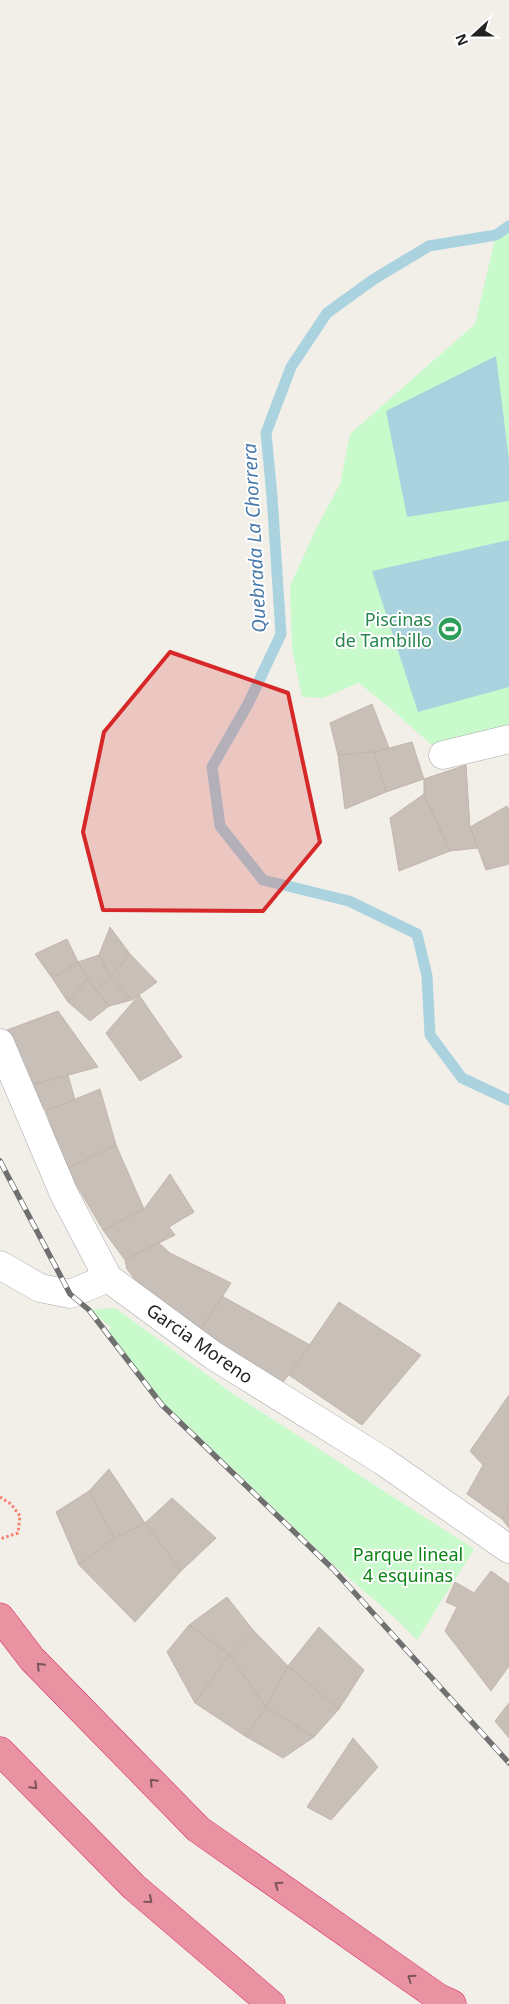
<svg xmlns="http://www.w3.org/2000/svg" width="509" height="2004" font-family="'Noto Sans',sans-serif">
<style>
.park{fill:#c8facc}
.water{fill:#aad3df}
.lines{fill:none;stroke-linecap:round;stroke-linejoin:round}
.stream{stroke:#aad3df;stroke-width:11}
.building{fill:#c7bfb8;stroke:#c4b6ab}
.minor-casing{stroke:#a9a9a9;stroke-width:29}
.highway-casing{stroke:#dc2a67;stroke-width:29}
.path{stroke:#fa8072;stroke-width:3;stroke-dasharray:2.5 2.5;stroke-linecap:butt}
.minor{stroke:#fff;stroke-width:28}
.highway{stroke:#e892a2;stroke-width:28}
.rail-casing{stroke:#707070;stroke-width:5.5}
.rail{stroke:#fff;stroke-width:4;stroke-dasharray:11;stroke-linecap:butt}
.oneway{stroke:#7b545c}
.marked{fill:#d62828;fill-opacity:0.2;stroke:#d62828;stroke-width:4;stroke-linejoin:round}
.labels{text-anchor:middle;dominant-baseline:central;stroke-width:4;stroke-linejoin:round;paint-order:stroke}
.leisure-label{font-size:18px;fill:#27864d;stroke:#fff;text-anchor:end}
.street-label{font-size:18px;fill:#222;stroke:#fff}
.park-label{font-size:18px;fill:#0c8416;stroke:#fff}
.water-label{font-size:19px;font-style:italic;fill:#4a7aab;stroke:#fff}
</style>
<rect width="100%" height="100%" fill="#f2efe9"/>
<path class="park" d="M 509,229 L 509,739 L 443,755 L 391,709 L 359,683 L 323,698 L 302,697 L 292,648 L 290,586 L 317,527 L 340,484 L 350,434 L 475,324 L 496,235 Z
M 115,1308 L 232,1393 L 474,1549 L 417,1640 L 394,1617 L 328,1560 L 165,1404 L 105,1331 L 112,1328 L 89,1310 Z"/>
<path class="water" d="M 496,356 L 509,460 L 509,501 L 407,517 L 386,411 Z
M 509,540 L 509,687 L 418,712 L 372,571 Z"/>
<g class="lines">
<path class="stream" d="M 509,226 L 496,235 L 429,246 L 374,279 L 327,313 L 291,367 L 266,433 L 272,496 L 281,634 L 248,704 L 212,767 L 220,826 L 263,880 L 349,901 L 417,934 L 427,976 L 430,1035 L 462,1078 L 509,1100"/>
</g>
<path class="building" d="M 372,704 L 389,748 L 374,752 L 338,755 L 330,723 Z
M 412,742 L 424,779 L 386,792 L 374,752 Z
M 374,752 L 386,792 L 345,809 L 338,755 Z
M 466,765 L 470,827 L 478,848 L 450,851 L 424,794 L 424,779 Z
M 424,794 L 450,851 L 399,871 L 390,818 Z
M 507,806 L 509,811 L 509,864 L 486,870 L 470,827 Z
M 110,927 L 130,954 L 110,977 L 99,955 Z
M 67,939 L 78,962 L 52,978 L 35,954 Z
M 130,954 L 157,982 L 132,1000 L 110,977 Z
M 99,955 L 110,977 L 96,990 L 87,979 L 78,962 Z
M 78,962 L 87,979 L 68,1002 L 52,978 Z
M 110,977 L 132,1000 L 109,1006 L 96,990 Z
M 87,979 L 109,1006 L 90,1021 L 68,1002 Z
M 139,995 L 182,1057 L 140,1081 L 106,1033 Z
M 58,1011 L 98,1067 L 31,1085 L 7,1030 Z
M 68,1075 L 75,1100 L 46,1111 L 31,1085 Z
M 100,1089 L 116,1145 L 67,1169 L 46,1111 Z
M 116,1145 L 144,1209 L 103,1230 L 67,1169 Z
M 170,1174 L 194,1212 L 169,1227 L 175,1235 L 125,1260 L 103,1230 L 144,1209 Z
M 159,1243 L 170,1253 L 231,1283 L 200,1331 L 139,1285 L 127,1269 L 125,1260 Z
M 222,1296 L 310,1345 L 282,1384 L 200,1331 Z
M 339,1302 L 421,1355 L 362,1425 L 289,1375 Z
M 509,1395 L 509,1508 L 502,1519 L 467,1494 L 483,1465 L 470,1451 Z
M 109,1469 L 145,1523 L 114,1538 L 89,1491 Z
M 89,1491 L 114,1538 L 79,1565 L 56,1512 Z
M 172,1498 L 216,1538 L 181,1571 L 145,1523 Z
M 509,1508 L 509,1528 L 502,1519 Z
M 145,1523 L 181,1571 L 135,1622 L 79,1565 L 114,1538 Z
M 491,1571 L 509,1584 L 509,1666 L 491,1691 L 445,1631 L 457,1607 L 446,1602 L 455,1582 L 474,1593 Z
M 227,1597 L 253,1630 L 229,1654 L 189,1625 Z
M 189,1625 L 229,1654 L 195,1703 L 167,1652 Z
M 319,1627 L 364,1670 L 339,1709 L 288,1666 Z
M 253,1630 L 288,1666 L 266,1707 L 229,1654 Z
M 229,1654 L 266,1707 L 245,1736 L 195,1703 Z
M 288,1666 L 339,1709 L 314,1737 L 266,1707 Z
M 509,1703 L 509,1738 L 495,1721 Z
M 266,1707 L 314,1737 L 283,1758 L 245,1736 Z
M 353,1738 L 378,1767 L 331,1820 L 307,1807 Z"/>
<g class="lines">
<defs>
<path id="minor" d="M 443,755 L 509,739
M 0,1043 L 64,1194 L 108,1278 L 214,1356 L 383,1461 L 509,1549
M 0,1265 L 40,1288 L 70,1294 L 108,1278"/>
<path id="highway" d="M 0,1617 L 32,1659 L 198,1829 L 439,1998 L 452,2004
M 0,1751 L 134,1887 L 271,2004"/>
</defs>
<use href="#minor" class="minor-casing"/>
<use href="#highway" class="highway-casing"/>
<path class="path" d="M 0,1497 L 11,1504 L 20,1516 L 18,1533 L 0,1539"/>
<use href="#minor" class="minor"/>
<use href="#highway" class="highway"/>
<defs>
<path id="rail" d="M 0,1161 L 70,1294 L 89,1310 L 162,1405 L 333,1569 L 509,1763"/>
</defs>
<use href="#rail" class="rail-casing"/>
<use href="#rail" class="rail"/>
</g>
<defs><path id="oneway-chevron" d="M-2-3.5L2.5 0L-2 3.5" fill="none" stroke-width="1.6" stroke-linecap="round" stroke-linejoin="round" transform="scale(1.25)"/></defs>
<g class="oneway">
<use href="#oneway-chevron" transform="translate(40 1666) rotate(-134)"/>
<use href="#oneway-chevron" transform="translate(153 1782) rotate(-134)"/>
<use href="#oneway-chevron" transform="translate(34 1786) rotate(45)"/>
<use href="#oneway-chevron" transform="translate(278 1885) rotate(-145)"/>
<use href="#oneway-chevron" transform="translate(149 1900) rotate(40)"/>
<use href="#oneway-chevron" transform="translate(411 1978) rotate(-145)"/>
</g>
<path class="marked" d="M 170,652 L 288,693 L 320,842 L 263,911 L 103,910 L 83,832 L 104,732 Z"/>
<defs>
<symbol id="stadium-disc" viewBox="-11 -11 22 22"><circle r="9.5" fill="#2e9e5b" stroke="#fff"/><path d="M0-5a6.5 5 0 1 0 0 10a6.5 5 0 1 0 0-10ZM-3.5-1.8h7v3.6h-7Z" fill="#fff"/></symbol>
</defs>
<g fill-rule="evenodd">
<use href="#stadium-disc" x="436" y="615" width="28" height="28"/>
</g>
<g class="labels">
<g class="leisure-label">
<text x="432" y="619">Piscinas<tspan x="432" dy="21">de Tambillo</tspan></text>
</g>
<g class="street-label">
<text transform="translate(200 1343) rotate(35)">Garcia Moreno</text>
</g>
<g class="park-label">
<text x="408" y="1554">Parque lineal<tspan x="408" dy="21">4 esquinas</tspan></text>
</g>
<g class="water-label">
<text transform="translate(254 538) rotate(-93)">Quebrada La Chorrera</text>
</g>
</g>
<g transform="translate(474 35) rotate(249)" stroke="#ffffff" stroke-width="4" paint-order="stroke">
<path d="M0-4L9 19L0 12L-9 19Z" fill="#222222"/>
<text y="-8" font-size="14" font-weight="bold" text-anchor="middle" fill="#222222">N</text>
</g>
</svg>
